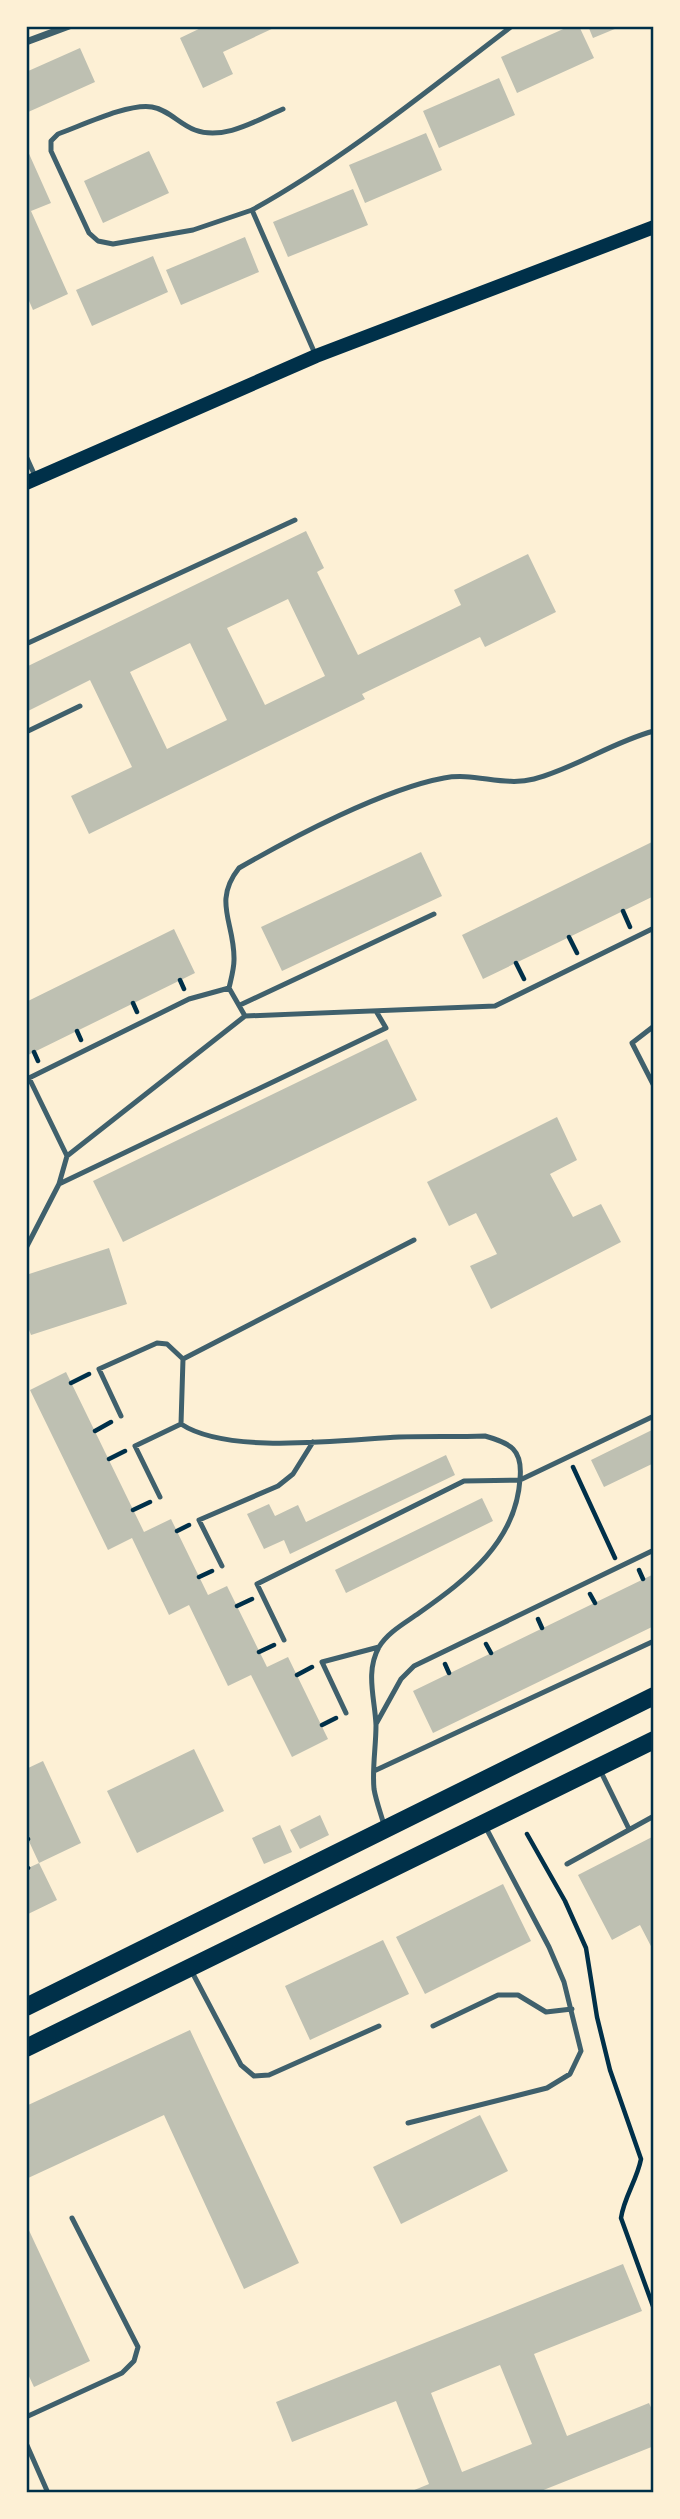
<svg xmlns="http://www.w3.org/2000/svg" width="680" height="2519" font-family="Quicksand,sans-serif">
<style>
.building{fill:#bec0b2;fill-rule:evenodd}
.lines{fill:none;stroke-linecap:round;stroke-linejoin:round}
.path{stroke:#003049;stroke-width:4.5}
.service{stroke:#3f606c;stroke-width:5}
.minor{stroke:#3f606c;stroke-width:7}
.secondary{stroke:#003049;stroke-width:14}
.primary{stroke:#003049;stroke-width:18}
.neatline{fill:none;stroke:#003049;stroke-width:2.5}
</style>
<rect width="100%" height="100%" fill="#fdf0d5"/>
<path class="building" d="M 205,26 L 278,26 L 223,52 L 233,74 L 203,88 L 180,38 Z
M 570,26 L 579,26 L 594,58 L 517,93 L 501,57 Z
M 588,26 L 622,26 L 593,38 Z
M 80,48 L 95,82 L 26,113 L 26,72 Z
M 499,78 L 515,115 L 439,148 L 423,111 Z
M 426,133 L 442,170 L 365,203 L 349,165 Z
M 26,147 L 51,203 L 31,211 L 68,294 L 33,310 L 26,294 Z
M 149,151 L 169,193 L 103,223 L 84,181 Z
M 353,189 L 368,225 L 288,257 L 273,222 Z
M 245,237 L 259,272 L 181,305 L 166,270 Z
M 153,256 L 168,292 L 92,326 L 76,290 Z
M 306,531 L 324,568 L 317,572 L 358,655 L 461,605 L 454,590 L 528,554 L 556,612 L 485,647 L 480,637 L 362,694 L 365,699 L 89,834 L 71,796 L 132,767 L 90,680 L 26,712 L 26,667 ZM 288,599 L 325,676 L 265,705 L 227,628 ZM 190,643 L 227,720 L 167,749 L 130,672 Z
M 654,841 L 654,896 L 483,979 L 462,935 Z
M 421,852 L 442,896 L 282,971 L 261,927 Z
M 174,929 L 195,973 L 26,1056 L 26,1002 Z
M 387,1039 L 417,1100 L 123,1242 L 93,1181 Z
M 557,1117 L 577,1160 L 550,1174 L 573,1217 L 601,1204 L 621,1242 L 491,1309 L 470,1266 L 497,1254 L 476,1213 L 449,1226 L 427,1182 Z
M 109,1248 L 127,1304 L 31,1335 L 26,1322 L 26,1275 Z
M 66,1372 L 144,1532 L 171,1519 L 208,1595 L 227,1586 L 267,1667 L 288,1657 L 328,1739 L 292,1757 L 251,1675 L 228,1686 L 189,1605 L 169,1615 L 132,1538 L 108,1550 L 30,1390 Z
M 654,1429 L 654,1463 L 604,1487 L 591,1460 Z
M 446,1455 L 455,1475 L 290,1554 L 284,1540 L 264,1549 L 247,1514 L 269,1504 L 275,1516 L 298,1505 L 306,1522 Z
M 482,1498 L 493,1521 L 346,1593 L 335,1570 Z
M 654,1574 L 654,1626 L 433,1733 L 413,1691 Z
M 194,1749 L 224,1811 L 137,1853 L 107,1791 Z
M 43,1761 L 81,1843 L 39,1863 L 26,1835 L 26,1769 Z
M 320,1815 L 329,1835 L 300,1849 L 290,1830 Z
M 280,1825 L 292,1852 L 264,1864 L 252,1838 Z
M 654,1836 L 654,1952 L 640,1925 L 612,1940 L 578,1875 Z
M 39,1863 L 57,1900 L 26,1915 L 26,1869 Z
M 503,1884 L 531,1941 L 425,1994 L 396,1937 Z
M 383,1940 L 409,1994 L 310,2040 L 285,1986 Z
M 190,2030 L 299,2263 L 244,2289 L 164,2115 L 26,2179 L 26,2106 Z
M 480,2115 L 508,2171 L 401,2224 L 373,2167 Z
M 26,2224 L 90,2361 L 34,2387 L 26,2370 Z
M 623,2264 L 642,2311 L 534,2354 L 567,2436 L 649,2403 L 654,2414 L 654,2446 L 536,2493 L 407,2493 L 429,2484 L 396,2401 L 292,2442 L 276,2402 ZM 500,2365 L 532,2444 L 462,2472 L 431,2393 Z"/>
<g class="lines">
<path class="path" d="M 623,911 L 630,927
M 569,937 L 577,953
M 516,963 L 524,979
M 180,980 L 184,989
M 133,1003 L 137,1012
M 77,1031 L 81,1040
M 34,1052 L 38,1061
M 71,1383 L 89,1374
M 95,1431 L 111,1422
M 109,1459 L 125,1451
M 573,1467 L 615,1558
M 133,1510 L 150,1502
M 177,1531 L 189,1525
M 639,1570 L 643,1579
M 199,1577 L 212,1571
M 590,1594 L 595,1603
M 237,1606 L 252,1599
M 538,1619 L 542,1628
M 486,1644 L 491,1653
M 259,1652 L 274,1645
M 445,1664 L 449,1673
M 297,1675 L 312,1667
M 322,1725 L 336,1718
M 527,1834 L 565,1901 L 586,1948 L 597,2017 L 610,2070 L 641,2159 C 637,2180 624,2197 621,2218 L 654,2309
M 26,1840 L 28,1839
M 26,1867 L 28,1868"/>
<path class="service" d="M 283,109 C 257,120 224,141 195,130 C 179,124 169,110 152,107 C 128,103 81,126 58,134 L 51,141 L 51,151 L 89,233 L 98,241 L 113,244 L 193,230 L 252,210 L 316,356
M 252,210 C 344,159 428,90 512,26
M 26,456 L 35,476
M 26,644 L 295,520
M 26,732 L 80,706
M 229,988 C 231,979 234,969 234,960 C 235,923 212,902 239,868 C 293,837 384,789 444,778 C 474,772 504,787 534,779 C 576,768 612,742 654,731
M 240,1005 L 434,914
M 654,1026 L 632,1043 L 654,1086
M 67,1156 L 29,1078 L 189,999 L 229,988 L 245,1016
M 59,1184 L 386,1028 L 376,1011
M 26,1248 L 59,1184 L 67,1156 L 245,1016 L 495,1006 L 654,928
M 121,1416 L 99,1369 L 157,1343 L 167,1344 L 183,1359
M 160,1497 L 135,1446 L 181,1424
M 222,1566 L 199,1520 L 278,1486 L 293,1474 L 313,1442
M 284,1640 L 257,1584 L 464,1481 L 520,1480 L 654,1416
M 346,1713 L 322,1662 L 379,1647
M 376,1724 L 401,1679 L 414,1666 L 654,1550
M 600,1770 L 629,1829
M 374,1771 L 654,1641
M 384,1825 C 381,1814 376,1801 374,1789 C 372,1768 376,1747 376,1725 C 375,1699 365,1672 379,1647 C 388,1632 405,1623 419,1613 C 467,1579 516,1542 520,1479 C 523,1449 510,1443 485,1436 C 456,1437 427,1436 399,1437 C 342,1440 228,1455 181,1424 L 183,1359 L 414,1240
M 567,1864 L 654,1816
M 192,1972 L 241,2065 L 254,2076 L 269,2075 L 379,2026
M 433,2026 L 498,1995 L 518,1995 L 546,2012 L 572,2009
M 408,2123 L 547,2088 L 570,2074 L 581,2051 L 564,1982 L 549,1947 L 485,1826
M 26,2417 L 122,2373 L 134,2361 L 138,2347 L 72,2218
M 26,2443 L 48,2493"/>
<path class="minor" d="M 26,42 L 69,26"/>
<path class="secondary" d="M 26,483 L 316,356 L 654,227"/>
<path class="primary" d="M 26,2007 L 654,1696
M 26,2048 L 654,1740"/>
</g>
<rect width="680" height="2519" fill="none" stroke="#fdf0d5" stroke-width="56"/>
<rect x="28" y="28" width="624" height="2463" class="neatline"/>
</svg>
